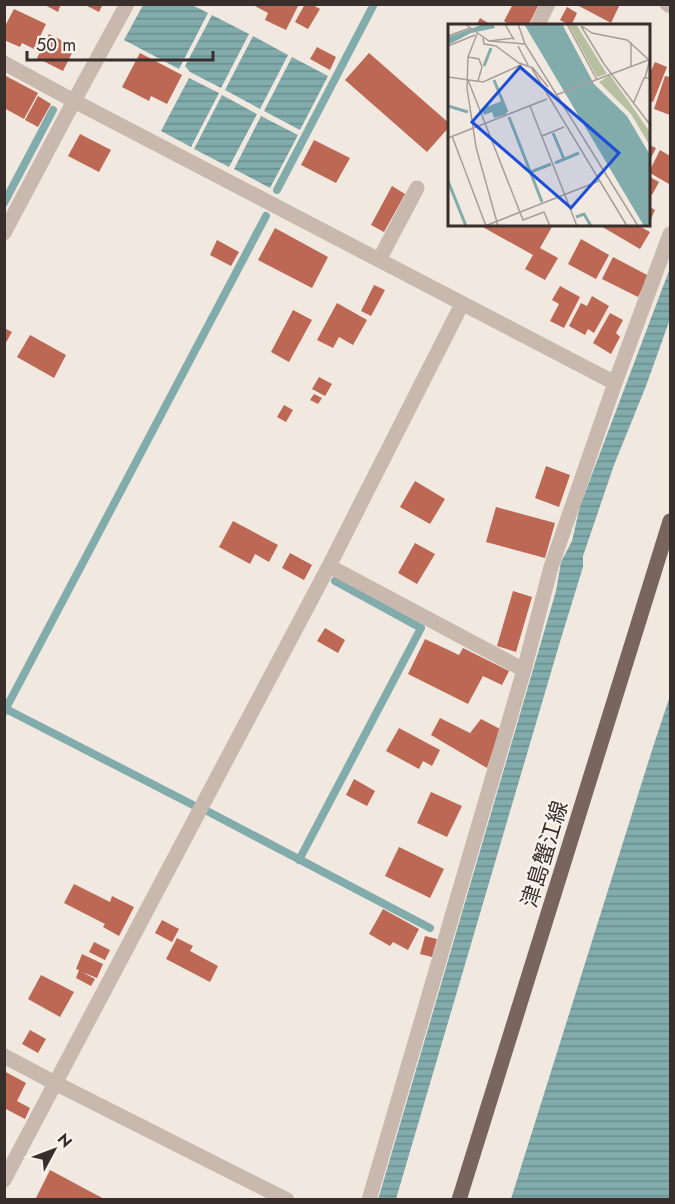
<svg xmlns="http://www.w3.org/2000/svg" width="675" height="1204" font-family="Jost,'Noto Sans JP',sans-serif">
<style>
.water{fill:url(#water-rules)}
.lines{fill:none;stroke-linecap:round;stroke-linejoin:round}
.stream{stroke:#82acac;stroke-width:8}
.building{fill:#bc6854}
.minor{stroke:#c9b8ad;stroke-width:15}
.major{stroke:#78655d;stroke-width:15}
.labels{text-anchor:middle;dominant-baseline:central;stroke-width:4.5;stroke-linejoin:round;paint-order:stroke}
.street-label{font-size:22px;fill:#382e2b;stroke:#f9f3ed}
.inset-river{fill:none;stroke:#82acac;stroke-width:3}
.inset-road{fill:none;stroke:#a79e98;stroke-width:1.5}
.view{fill:#1d4ed8;fill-opacity:0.15;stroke:#1d4ed8;stroke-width:3}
.inset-edge{fill:none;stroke:#382e2b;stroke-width:3}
</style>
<defs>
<pattern id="water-rules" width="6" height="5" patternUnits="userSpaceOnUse" patternTransform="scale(1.5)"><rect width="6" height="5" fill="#82acac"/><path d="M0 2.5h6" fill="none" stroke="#6b8c8c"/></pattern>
</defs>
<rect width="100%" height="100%" fill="#f1e9e0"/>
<path class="water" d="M 143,5 L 192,5 L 208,13 L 179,69 L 124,40 Z
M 212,15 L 249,34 L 221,88 L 190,72 L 185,66 Z
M 253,36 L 288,55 L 260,109 L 225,90 Z
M 292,57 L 328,76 L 300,130 L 264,111 Z
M 189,78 L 219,93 L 191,147 L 161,131 Z
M 222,95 L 257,114 L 229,167 L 194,149 Z
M 261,116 L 298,135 L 270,188 L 234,169 Z
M 670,268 L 670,319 L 646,386 L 614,465 L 583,556 L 583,567 L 559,645 L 396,1199 L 378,1200 L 556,591 L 561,562 L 572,541 L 580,506 Z
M 670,696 L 670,1199 L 511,1199 L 653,747 Z"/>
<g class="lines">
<path class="stream" d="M 277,190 L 374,4
M 4,203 L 53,110
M 6,709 L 193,805
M 4,712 L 266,216
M 209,812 L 430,928
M 299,860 L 421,628 L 335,581"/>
</g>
<path class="building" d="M 43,4 L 61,4 L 58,12 Z
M 83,4 L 103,4 L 99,12 Z
M 251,4 L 299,4 L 286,30 L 265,20 L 268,13 Z
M 305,4 L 311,4 L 320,9 L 308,29 L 295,22 Z
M 513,4 L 539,4 L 528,26 L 512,26 L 504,21 Z
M 580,4 L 620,4 L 611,23 L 579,6 Z
M 567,7 L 577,13 L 571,26 L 560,20 Z
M 14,9 L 46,24 L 34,49 L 22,43 L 20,47 L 4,40 L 4,28 Z
M 480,18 L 493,26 L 476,26 Z
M 49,34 L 75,47 L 63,71 L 37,58 Z
M 317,47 L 336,57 L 330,70 L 310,59 Z
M 140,53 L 182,75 L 167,104 L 151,96 L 149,101 L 122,87 Z
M 369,53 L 450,124 L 450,126 L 427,152 L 345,80 Z
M 655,62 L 667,67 L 653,102 L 650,101 L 650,73 Z
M 4,75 L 38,93 L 24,119 L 4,108 Z
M 665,76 L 670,77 L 670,115 L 654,109 Z
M 38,96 L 51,104 L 38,127 L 25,120 Z
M 80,134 L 111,150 L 99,172 L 68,156 Z
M 314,140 L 350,158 L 336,183 L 301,165 Z
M 650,145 L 656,148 L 650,160 Z
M 660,150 L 670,156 L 670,182 L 669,184 L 650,173 L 650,170 Z
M 650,177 L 659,182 L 652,195 L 650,193 Z
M 392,186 L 405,194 L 384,232 L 371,225 Z
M 650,207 L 655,210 L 650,221 Z
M 479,225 L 553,225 L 540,248 L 558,258 L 545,280 L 525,269 L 533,255 Z
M 599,225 L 637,225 L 650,232 L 640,249 Z
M 275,228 L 328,257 L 312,288 L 258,260 Z
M 581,239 L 609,255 L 596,279 L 568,264 Z
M 217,240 L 239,252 L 231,266 L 210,255 Z
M 613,257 L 649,276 L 638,297 L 602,279 Z
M 374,285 L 385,290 L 371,316 L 361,311 Z
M 560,286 L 580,297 L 564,328 L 550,321 L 559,304 L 552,300 Z
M 592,296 L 609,306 L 594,333 L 588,329 L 585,335 L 569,326 L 581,303 L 587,306 Z
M 337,303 L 367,320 L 353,345 L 339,337 L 333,348 L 317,340 Z
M 293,310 L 312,320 L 289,362 L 271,352 Z
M 610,313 L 623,320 L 616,333 L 620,337 L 611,354 L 593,343 Z
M 4,328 L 12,332 L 4,346 Z
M 30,335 L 66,355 L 54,378 L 17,357 Z
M 319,377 L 332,384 L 325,396 L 312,389 Z
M 314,394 L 322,398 L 318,404 L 310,400 Z
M 284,405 L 293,410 L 286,422 L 277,417 Z
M 546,466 L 570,475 L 559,507 L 535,498 Z
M 415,481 L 445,499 L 430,524 L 400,507 Z
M 496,507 L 555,523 L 545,558 L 486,542 Z
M 233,521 L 278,545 L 269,562 L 255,554 L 250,564 L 219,547 Z
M 415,543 L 435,554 L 417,584 L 398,573 Z
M 290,553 L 312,565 L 304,580 L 282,568 Z
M 513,591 L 532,597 L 516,652 L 497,646 Z
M 325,628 L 345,640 L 338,653 L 317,641 Z
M 425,639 L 459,655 L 463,648 L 509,671 L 502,685 L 483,676 L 468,704 L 408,674 Z
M 440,718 L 470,733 L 481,719 L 500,729 L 487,768 L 431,735 Z
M 399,728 L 440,750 L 432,766 L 423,761 L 419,769 L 386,751 Z
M 354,779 L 375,791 L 367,806 L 346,795 Z
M 431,792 L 462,806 L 447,837 L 417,823 Z
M 399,847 L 444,869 L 430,898 L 385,876 Z
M 74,884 L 110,902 L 112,896 L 134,907 L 119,936 L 103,927 L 105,924 L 64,903 Z
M 383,909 L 419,929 L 408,950 L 393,942 L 390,946 L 369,934 Z
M 162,920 L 179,929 L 172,942 L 155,933 Z
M 425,936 L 437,939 L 432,957 L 420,954 Z
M 177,938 L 193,946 L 190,951 L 218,966 L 210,982 L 166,959 Z
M 94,942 L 110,950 L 105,960 L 89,952 Z
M 82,954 L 103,964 L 97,978 L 82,972 L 95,979 L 91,986 L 76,978 L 79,970 L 76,969 Z
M 41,975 L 74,992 L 60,1017 L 28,999 Z
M 30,1030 L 46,1039 L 38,1053 L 22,1044 Z
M 4,1071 L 26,1083 L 17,1101 L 30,1108 L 25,1119 L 4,1108 Z
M 50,1170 L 106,1200 L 35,1200 Z"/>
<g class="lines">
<path class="minor" d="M 667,4 L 670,6
M 537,26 L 548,4
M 4,63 L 74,101 L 615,383
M 4,233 L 74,101 L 127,4
M 379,260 L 417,188
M 329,566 L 524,670
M 4,1056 L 55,1083 L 287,1200
M 4,1180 L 329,566 L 462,304
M 369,1200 L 524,670 L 551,567 L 615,383 L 670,234"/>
<path class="major" d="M 459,1200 L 670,521"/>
</g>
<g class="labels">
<g class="street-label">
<text transform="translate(544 854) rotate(-73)">津島蟹江線</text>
</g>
</g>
<g transform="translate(448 24)">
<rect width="202" height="202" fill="#f1e9e0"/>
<path d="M 120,0 L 128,0 L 159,50 L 149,53 ZM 162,51 L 202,108 L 202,122 L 183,90 L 151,58 Z" fill="#b7bfa1"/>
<path d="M 36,0 L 46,1 L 47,4 L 23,9 L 0,21 L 0,13 ZM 76,0 L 114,0 L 146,60 L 179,92 L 202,131 L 202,202 L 196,202 ZM 54,77 L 59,90 L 46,94 L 44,88 L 36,91 L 33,85 Z" fill="#82acac"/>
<path class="inset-river" d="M 36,42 L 43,24M 46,56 L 59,88M 0,82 L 20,88M 61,93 L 94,178M 105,109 L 116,135M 107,139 L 131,129M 83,148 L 103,140M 0,157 L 18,202M 128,193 L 136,190 L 143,202"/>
<path class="inset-road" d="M 17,0 L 41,17 L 77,20M 57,0 L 66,16M 70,0 L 77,20 L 190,202M 119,0 L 149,56M 133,2 L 156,40 L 203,102M 134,2 L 144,9 L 179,16 L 200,35M 29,10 L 20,33 L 19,64 L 28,123 L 50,202M 0,12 L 22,4M 35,14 L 36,20 L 48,22 L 71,39 L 85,44 L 100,63M 41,17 L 66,14M 183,18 L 183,42M 0,22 L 27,11M 70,22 L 80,41M 20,33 L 31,35 L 34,43 L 30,57M 83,43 L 179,202M 0,53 L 35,58 L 75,40M 197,54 L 202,35M 20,56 L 75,196 L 96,188 L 102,202M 108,71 L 203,35M 186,78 L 196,54 L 203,54M 82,82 L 129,202M 4,112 L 38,202M 94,112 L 116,103M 0,114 L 99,75M 37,202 L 151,157"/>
<path class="view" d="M 72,43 L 171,129 L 123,184 L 24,98 Z"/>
<rect width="202" height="202" class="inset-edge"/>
</g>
<rect width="675" height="1204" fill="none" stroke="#382e2b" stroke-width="12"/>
<g transform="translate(54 1150) rotate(49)" stroke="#f9f3ed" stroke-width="4.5" paint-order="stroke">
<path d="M0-4.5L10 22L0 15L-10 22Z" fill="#382e2b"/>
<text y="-9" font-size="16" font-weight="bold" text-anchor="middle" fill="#382e2b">N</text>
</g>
<path d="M27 51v9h186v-9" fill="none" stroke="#382e2b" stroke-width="3"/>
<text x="36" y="51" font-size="18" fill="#382e2b" stroke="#f9f3ed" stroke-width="4.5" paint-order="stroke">50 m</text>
</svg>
